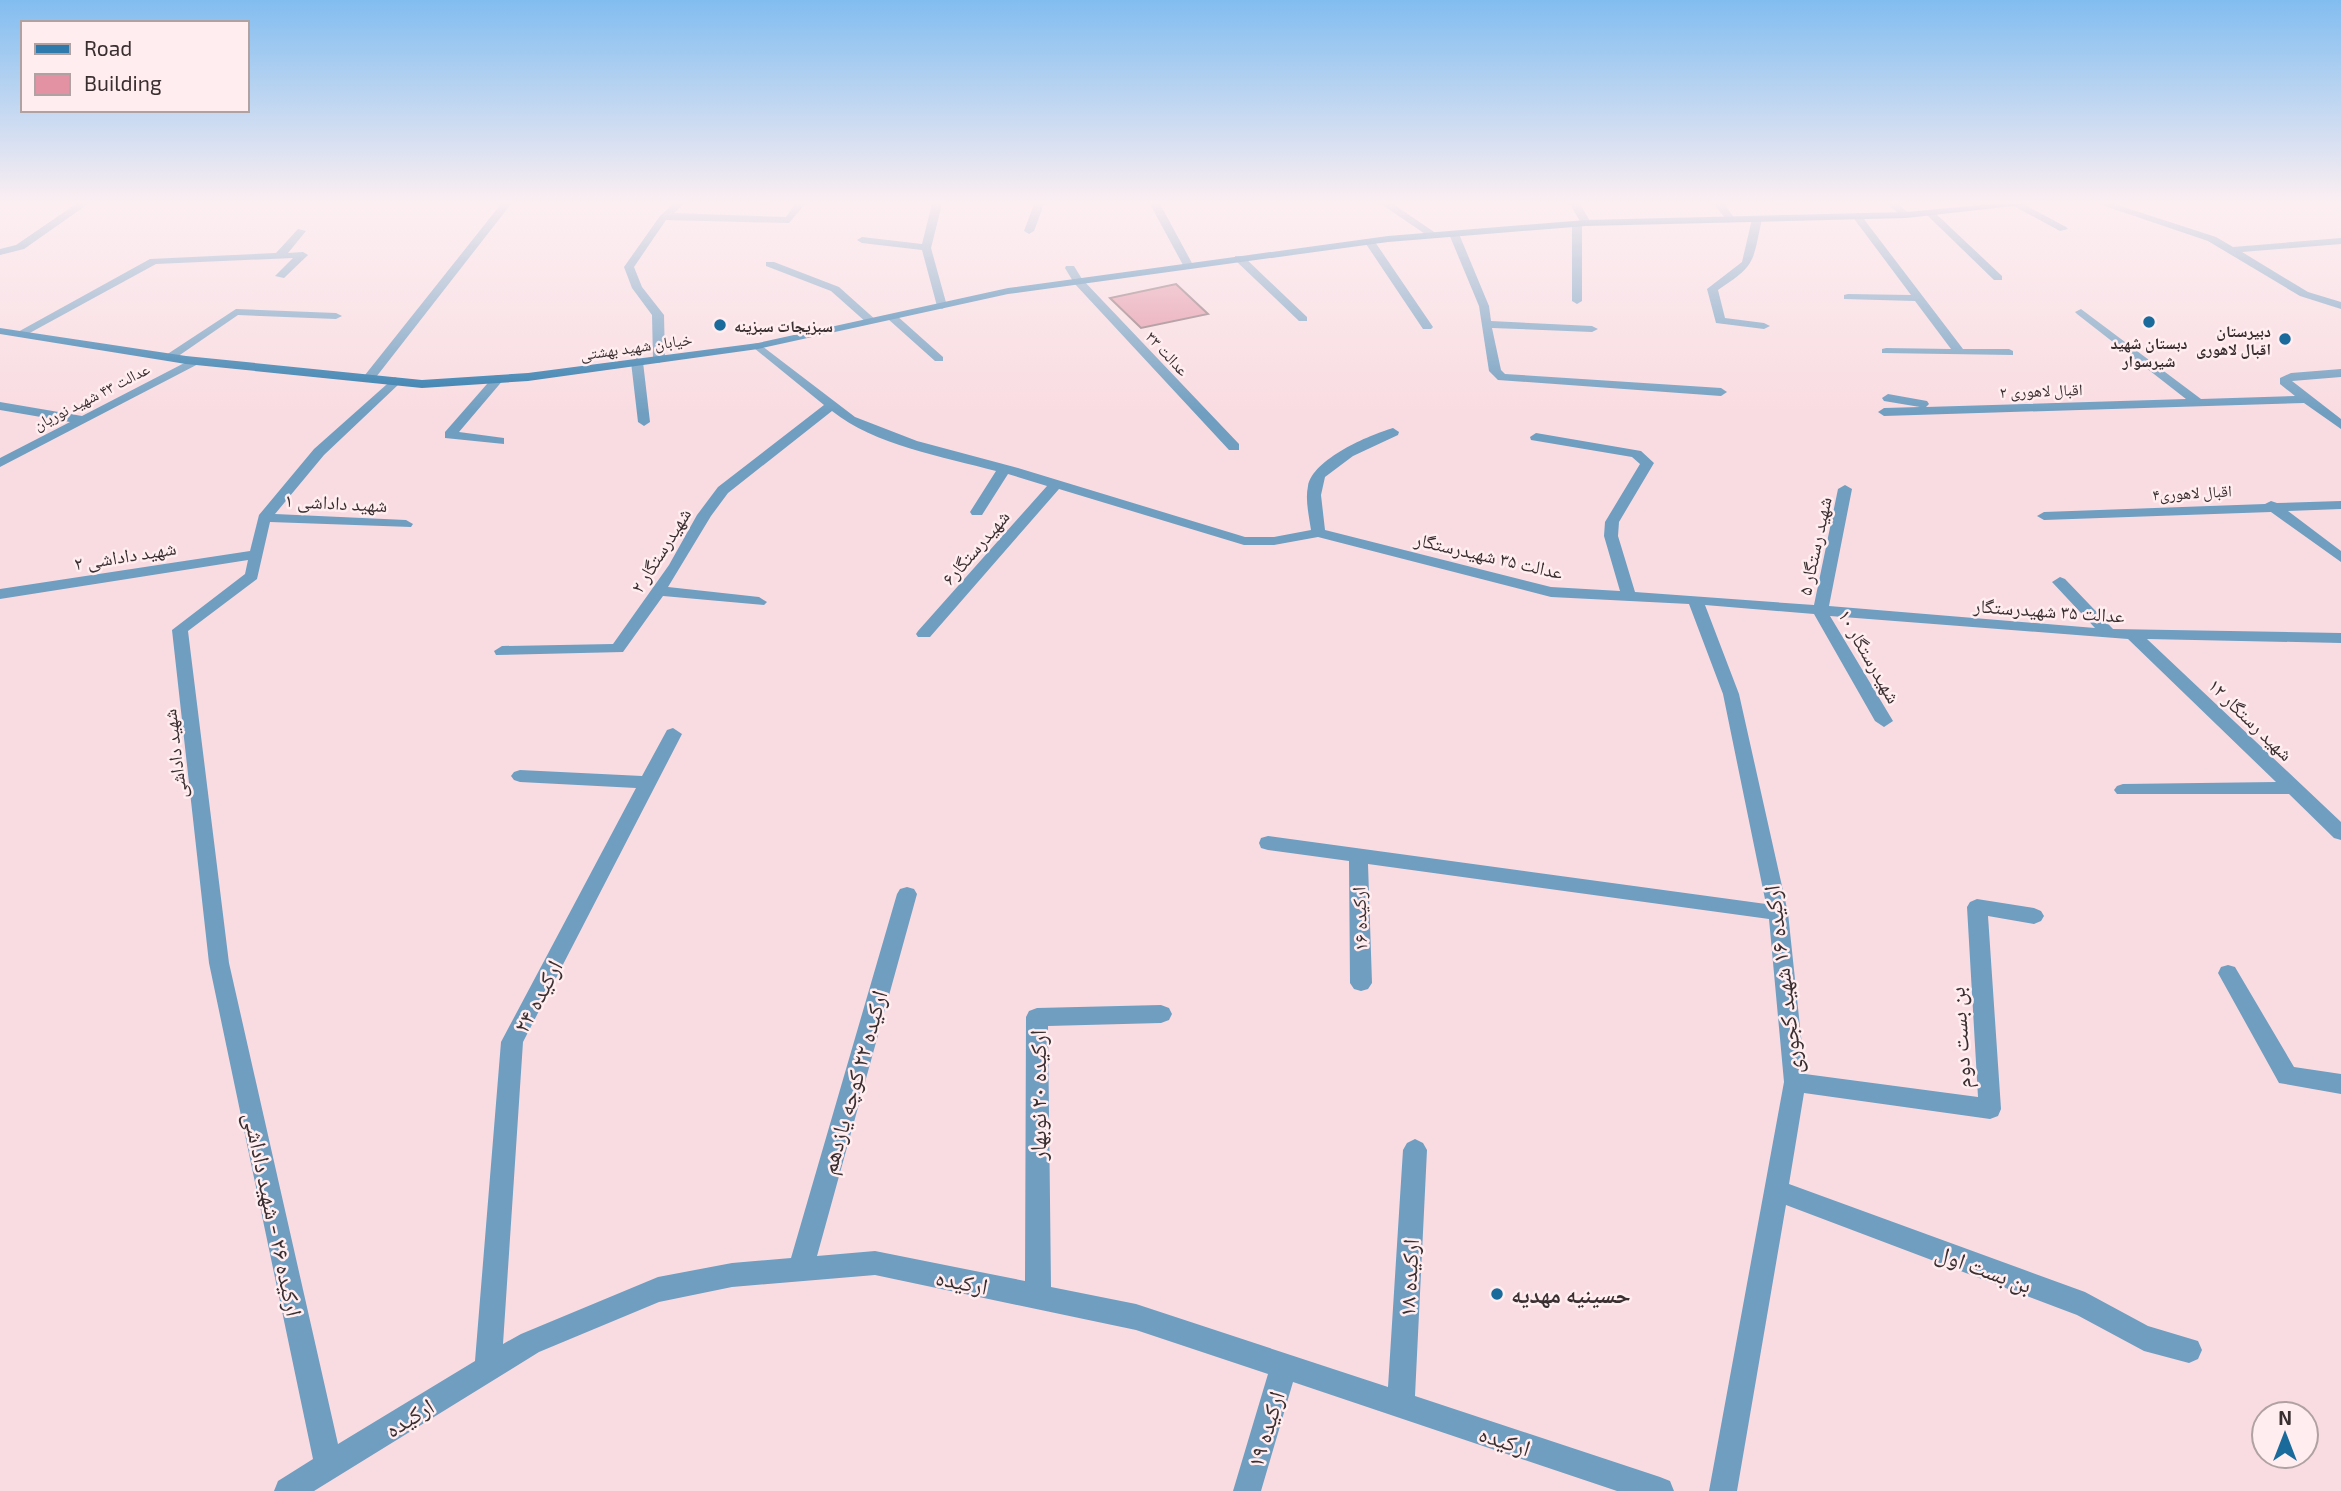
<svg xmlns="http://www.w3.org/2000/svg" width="2341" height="1491" font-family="'Exo 2','Noto Naskh Arabic',sans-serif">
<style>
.building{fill:#e292a3;stroke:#846a6f;stroke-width:2}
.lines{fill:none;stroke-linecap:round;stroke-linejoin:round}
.minor{fill:#709ec0;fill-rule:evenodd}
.secondary{fill:#2e7aac;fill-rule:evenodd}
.poi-dot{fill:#1a6a9b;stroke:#ffedf0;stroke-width:2.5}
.labels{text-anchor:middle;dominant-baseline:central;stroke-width:5;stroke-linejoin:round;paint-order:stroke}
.far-poi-label{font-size:16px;font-weight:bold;fill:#392e30;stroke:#ffedf0;text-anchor:start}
.far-street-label{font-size:16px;fill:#392e30;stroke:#ffedf0}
.street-label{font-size:19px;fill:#392e30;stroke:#ffedf0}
.near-street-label{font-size:23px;fill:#392e30;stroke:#ffedf0}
.near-poi-label{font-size:23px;font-weight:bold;fill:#392e30;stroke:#ffedf0;text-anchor:start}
</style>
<rect width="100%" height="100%" fill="#f9dce1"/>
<path class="building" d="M 1176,284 L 1208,314 L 1141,328 L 1110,298 Z"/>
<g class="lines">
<path class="minor" d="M 76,204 L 88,204 L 24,249 L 0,255 L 0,249 L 16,245 Z
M 501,204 L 511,204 L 373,381 L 365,381 L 365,375 Z
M 673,204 L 684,204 L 674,213 L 786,217 L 795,204 L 805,204 L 789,223 L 666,220 L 634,267 L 642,287 L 664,315 L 665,359 L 659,363 L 653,359 L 652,315 L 632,288 L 624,267 L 660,216 Z
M 932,204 L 942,204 L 931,248 L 947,306 L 942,309 L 937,306 L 922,250 L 862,243 L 857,240 L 862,237 L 922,244 Z
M 1034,204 L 1044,204 L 1034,231 L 1029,234 L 1024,231 Z
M 1150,204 L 1160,204 L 1193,265 L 1192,267 L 1183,265 Z
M 1381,204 L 1393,204 L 1440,236 L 1431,238 Z
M 1570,204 L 1580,204 L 1591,223 L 1586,226 L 1582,224 L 1582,301 L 1577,304 L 1572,301 L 1572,224 L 1581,223 Z
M 1714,204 L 1724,204 L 1736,220 L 1734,222 L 1728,222 Z
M 1887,204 L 1898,204 L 1911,215 L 1903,217 Z
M 2023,204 L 2066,227 L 2068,229 L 2060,231 L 2012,205 Z
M 2099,204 L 2114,204 L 2216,237 L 2233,247 L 2341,238 L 2341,244 L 2242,252 L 2308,292 L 2341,302 L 2341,309 L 2300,296 L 2208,241 Z
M 1927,211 L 1933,211 L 2002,276 L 2002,280 L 1994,280 L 1927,215 Z
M 1857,213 L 1860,214 L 1963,349 L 2009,349 L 2013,351 L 2013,355 L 1882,353 L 1882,349 L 1886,348 L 1951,349 L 1915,301 L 1844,299 L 1844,295 L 1848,294 L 1911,295 L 1852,216 Z
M 1757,216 L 1762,219 C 1752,263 1757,264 1718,290 L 1725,318 L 1764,323 L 1770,326 L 1764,329 L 1716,323 L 1707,289 L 1742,262 L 1752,219 Z
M 298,229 L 306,231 L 288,253 L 303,252 L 308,255 L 284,278 L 275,276 L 293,258 L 156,264 L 26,335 L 16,333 L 150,259 L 276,253 Z
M 1454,231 L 1459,234 L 1489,306 L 1491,321 L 1592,326 L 1598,329 L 1592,332 L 1492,328 L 1501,370 L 1505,374 L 1721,388 L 1727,392 L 1721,396 L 1498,380 L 1489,371 L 1479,306 L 1449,234 Z
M 1365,239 L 1373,239 L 1433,327 L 1431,329 L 1423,329 L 1364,241 Z
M 1235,256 L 1243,256 L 1307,317 L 1307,321 L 1299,321 L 1235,260 Z
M 766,262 L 774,262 L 839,287 L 877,321 L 867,323 L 831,291 L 766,266 Z
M 1066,266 L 1074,266 L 1082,279 L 1239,444 L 1239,450 L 1229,450 L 1074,283 L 1065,268 Z
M 236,309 L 336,313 L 342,316 L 336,319 L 238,315 L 174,359 L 166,359 L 166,355 Z
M 2081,309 L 2201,399 L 2295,396 L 2280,384 L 2280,378 L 2291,373 L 2341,369 L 2341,377 L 2292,381 L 2341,419 L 2341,429 L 2304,403 L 1884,416 L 1878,412 L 1884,408 L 1920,407 L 1884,401 L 1882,398 L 1888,394 L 1927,401 L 1929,404 L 1926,407 L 2186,399 L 2077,314 L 2075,312 Z
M 888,315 L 896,315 L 943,357 L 943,361 L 935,361 L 888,319 Z
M 758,343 L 855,417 L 917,441 L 1018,468 L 1245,537 L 1274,537 L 1311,530 C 1309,516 1305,500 1308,486 C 1313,459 1369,435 1393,428 L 1399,432 L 1398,435 L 1353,456 L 1325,477 L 1321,495 L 1325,530 L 1551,587 L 1620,591 L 1604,536 L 1605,522 L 1640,464 L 1632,457 L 1531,440 L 1530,437 L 1536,433 L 1641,451 L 1654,463 L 1619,522 L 1618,536 L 1635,592 L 1814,605 L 1838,489 L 1845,485 L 1852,489 L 1829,606 L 2095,628 L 2052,582 L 2060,577 L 2065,579 L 2113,629 L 2341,633 L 2341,643 L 2147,639 L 2341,822 L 2341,840 L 2334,838 L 2289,794 L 2117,794 L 2114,790 L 2117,786 L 2123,784 L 2276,782 L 2128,639 L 1830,616 L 1893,721 L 1884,727 L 1875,721 L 1814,614 L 1705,605 L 1739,694 L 1788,913 L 1805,1074 L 1978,1097 L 1967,907 L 1970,902 L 1977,899 L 2034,908 L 2041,911 L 2044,916 L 2041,921 L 2034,924 L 1988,916 L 2001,1109 L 1998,1116 L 1990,1119 L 1804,1093 L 1789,1184 L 2085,1292 L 2148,1326 L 2198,1341 L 2202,1350 L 2198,1359 L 2189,1363 L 2144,1351 L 2077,1315 L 1786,1205 L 1737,1491 L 1709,1491 L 1784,1082 L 1769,919 L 1368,864 L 1372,983 L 1368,989 L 1361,991 L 1354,989 L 1350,983 L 1349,861 L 1268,850 L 1261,848 L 1259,843 L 1261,838 L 1268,836 L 1766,904 L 1723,694 L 1689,604 L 1551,597 L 1318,537 L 1274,545 L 1244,545 L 1059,489 L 930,637 L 918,637 L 916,634 L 918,631 L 1047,486 L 1008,474 L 982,515 L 972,515 L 970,512 L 996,471 C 944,457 874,445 832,411 L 728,493 L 711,516 L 668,587 L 759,597 L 767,602 L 764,605 L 663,596 L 623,652 L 496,655 L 494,651 L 502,646 L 613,644 L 669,565 L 697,515 L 718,487 L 824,405 L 754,348 L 754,344 Z
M 194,358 L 204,361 L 0,467 L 0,458 L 70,422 L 0,410 L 0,402 L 82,416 Z
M 637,358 L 643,362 L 650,422 L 644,426 L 638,422 L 631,362 Z
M 498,375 L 504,379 L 459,432 L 504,438 L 504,444 L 445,438 L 445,432 L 494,376 Z
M 395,377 L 401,381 L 399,384 L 324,455 L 275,514 L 406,520 L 413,524 L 411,527 L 270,522 L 257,579 L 188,631 L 229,963 L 338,1444 L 475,1361 L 501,1042 L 636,788 L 520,782 L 514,780 L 511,776 L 514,772 L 520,770 L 642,776 L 667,730 L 673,728 L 682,734 L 523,1042 L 503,1344 L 521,1334 L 658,1277 L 732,1263 L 791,1258 L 897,894 L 900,889 L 907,887 L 914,889 L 917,894 L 817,1256 L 875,1251 L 1025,1281 L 1026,1017 L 1029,1011 L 1037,1008 L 1161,1005 L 1169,1008 L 1172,1014 L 1169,1020 L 1161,1023 L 1048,1026 L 1051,1287 L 1136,1304 L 1388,1387 L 1403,1150 L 1407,1143 L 1415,1139 L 1423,1143 L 1427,1150 L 1415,1396 L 1660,1477 L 1670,1481 L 1674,1491 L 1617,1491 L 1293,1382 L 1261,1491 L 1233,1491 L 1268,1374 L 1136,1330 L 875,1275 L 732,1287 L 659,1302 L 539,1352 L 314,1491 L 274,1491 L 278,1481 L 313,1459 L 209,963 L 172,630 L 245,574 L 248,560 L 0,599 L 0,589 L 250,551 L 259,515 L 314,449 Z
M 2271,501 L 2277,503 L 2341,501 L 2341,509 L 2288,511 L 2341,551 L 2341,562 L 2271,512 L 2044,520 L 2037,516 L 2044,512 L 2265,504 Z
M 2228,965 L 2235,967 L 2294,1067 L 2341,1074 L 2341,1094 L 2279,1083 L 2218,973 L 2221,967 Z"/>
<path class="secondary" d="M 1992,204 L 2031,204 L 1906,218 L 1586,226 L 1388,242 L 1008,294 L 758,349 L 528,381 L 422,388 L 186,364 L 0,334 L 0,328 L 186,356 L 422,380 L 528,373 L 758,343 L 1008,288 L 1388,236 L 1586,220 L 1906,212 Z"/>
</g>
<linearGradient id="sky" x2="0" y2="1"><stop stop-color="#82bdf0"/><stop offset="0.49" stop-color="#fceff2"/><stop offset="1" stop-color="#fceff2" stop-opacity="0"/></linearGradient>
<rect width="2341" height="413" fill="url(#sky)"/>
<g class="poi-dot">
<circle cx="2149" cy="322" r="7"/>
<circle cx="720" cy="325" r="7"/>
<circle cx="2285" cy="339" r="7"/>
<circle cx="1497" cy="1294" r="7"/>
</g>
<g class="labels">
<g class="far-poi-label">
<text x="734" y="325">سبزیجات سبزینه</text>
<text x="2271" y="330" text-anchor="end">دبیرستان<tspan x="2271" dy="18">اقبال لاهوری</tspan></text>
<text x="2149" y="342" text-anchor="middle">دبستان شهید<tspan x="2149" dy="18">شیرسوار</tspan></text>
</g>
<g class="far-street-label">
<text transform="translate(636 346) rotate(-8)">خیابان شهید بهشتی</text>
<text transform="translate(1168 353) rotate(47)">عدالت ۳۳</text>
<text transform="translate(2041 390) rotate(-2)">اقبال لاهوری ۲</text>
<text transform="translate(91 396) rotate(-27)">عدالت ۴۳ شهید نوریان</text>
<text transform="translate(2192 492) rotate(-3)">اقبال لاهوری۴</text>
</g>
<g class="street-label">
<text transform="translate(336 502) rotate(3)">شهید داداشی ۱</text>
<text transform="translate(1814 546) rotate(-78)">شهید رستگار ۵</text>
<text transform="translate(975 547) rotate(-49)">شهیدرستگار۶</text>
<text transform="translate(660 550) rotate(-58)">شهیدرستگار ۲</text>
<text transform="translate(125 555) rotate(-9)">شهید داداشی ۲</text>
<text transform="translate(1489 555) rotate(13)">عدالت ۳۵ شهیدرستگار</text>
<text transform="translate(2049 610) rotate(4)">عدالت ۳۵ شهیدرستگار</text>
<text transform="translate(1870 656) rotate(60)">شهیدرستگار ۱۰</text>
<text transform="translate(2251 719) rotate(44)">شهید رستگار ۱۲</text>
<text transform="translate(174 754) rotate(-97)">شهید داداشی</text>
<text transform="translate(1359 919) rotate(-92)">ارکیده ۱۶</text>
</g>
<g class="near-street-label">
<text transform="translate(1782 980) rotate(-97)">ارکیده ۱۶ شهید کجوری</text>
<text transform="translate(537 996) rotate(-62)">ارکیده ۲۴</text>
<text transform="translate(1959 1038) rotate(-94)">بن بست دوم</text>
<text transform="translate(853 1082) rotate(-74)">ارکیده ۲۲ کوچه یازدهم</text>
<text transform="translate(1037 1095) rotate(-90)">ارکیده ۲۰ نوبهار</text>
<text transform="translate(274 1214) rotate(78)">ارکیده ۲۶ - شهید داداشی</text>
<text transform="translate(1984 1268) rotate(20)">بن بست اول</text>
<text transform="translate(1408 1278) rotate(-87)">ارکیده ۱۸</text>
<text transform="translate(962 1281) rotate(11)">ارکیده</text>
<text transform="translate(409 1417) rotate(-32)">ارکیده</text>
<text transform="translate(1265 1429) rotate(-73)">ارکیده ۱۹</text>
<text transform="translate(1505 1440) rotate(18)">ارکیده</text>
</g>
<g class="near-poi-label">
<text x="1511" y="1294">حسینیه مهدیه</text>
</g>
</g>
<rect x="21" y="21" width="228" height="91" fill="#ffedf0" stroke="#b0a1a3" stroke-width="2"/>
<rect x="35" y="44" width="35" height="10" fill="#2e7aac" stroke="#b0a1a3" stroke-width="2"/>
<text x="84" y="56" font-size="21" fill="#392e30">Road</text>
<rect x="35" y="74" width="35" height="21" fill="#e292a3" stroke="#b0a1a3" stroke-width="2"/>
<text x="84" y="91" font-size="21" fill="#392e30">Building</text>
<g transform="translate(2285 1435)"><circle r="33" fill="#ffedf0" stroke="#b0a1a3" stroke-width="2"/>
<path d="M0-5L12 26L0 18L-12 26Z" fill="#1a6a9b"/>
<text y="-10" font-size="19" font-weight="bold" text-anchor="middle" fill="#392e30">N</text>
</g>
</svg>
